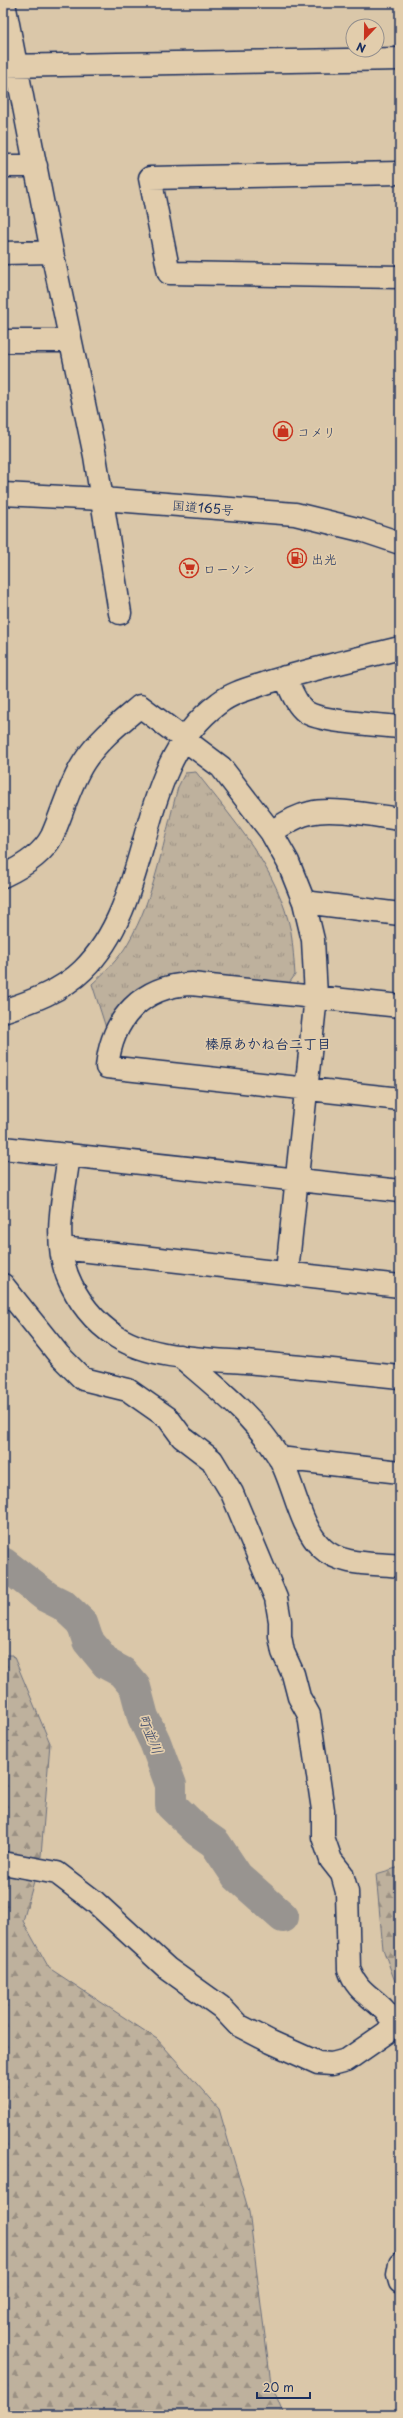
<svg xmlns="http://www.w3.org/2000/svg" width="403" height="2418" font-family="'Playpen Sans','Klee One',sans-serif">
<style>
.forest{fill:url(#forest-firs);stroke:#6c707e}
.park{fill:url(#park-tufts);stroke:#6c707e}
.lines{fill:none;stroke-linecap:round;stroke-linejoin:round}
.river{stroke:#989490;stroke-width:32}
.minor-casing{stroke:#1b2f5e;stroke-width:25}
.highway-casing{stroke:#1b2f5e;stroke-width:25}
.minor{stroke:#e2cdac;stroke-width:22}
.highway{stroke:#e2cdac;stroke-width:22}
.labels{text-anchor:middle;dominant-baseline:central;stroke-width:3.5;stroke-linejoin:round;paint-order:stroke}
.poi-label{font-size:13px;fill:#1b2f5e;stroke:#e2cdac;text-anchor:start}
.street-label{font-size:13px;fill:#1b2f5e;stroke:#e2cdac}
.neighbourhood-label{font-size:14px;font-weight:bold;fill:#1b2f5e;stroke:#e2cdac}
.water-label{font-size:14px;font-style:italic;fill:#2e3e66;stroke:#e2cdac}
</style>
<defs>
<pattern id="forest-firs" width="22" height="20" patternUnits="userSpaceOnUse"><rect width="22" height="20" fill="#beb19d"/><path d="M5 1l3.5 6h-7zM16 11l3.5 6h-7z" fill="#9a9083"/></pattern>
<pattern id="park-tufts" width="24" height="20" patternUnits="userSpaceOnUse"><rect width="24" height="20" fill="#beb19d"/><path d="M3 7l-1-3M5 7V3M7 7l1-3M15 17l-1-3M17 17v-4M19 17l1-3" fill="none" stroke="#9a9083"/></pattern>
</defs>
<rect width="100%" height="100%" fill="#dac7a9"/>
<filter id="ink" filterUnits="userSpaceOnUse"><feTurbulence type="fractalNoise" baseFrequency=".025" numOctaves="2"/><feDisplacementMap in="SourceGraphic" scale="8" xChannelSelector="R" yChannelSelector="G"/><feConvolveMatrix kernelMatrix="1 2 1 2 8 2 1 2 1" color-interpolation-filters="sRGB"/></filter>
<g filter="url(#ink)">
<path class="forest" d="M 3,1655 L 13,1655 L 50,1743 L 41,1856 L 23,1921 L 49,1968 L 157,2039 L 219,2109 L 249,2212 L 271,2383 L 284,2415 L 3,2415 Z
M 400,1867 L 400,1995 L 383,1949 L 376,1874 Z"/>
<path class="park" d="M 196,772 C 234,821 278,869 291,932 C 293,946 294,961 295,975 L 287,986 L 192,976 L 107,1031 L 92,984 C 105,972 119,959 128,943 C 155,897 164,838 178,787 L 185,773 Z"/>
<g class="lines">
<path class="river" d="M 3,1563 L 47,1597 L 63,1605 L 82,1623 L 88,1641 L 107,1664 L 122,1672 L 135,1687 L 143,1717 L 155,1742 L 171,1785 L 171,1805 L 198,1831 L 215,1843 L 237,1876 L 283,1917"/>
<defs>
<path id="minor" d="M 4,3 L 52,252 L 95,456 L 120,613
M 3,66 L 400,59
M 3,166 L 36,166
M 400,173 L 150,178 L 169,273 L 400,277
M 3,253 L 52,252
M 3,341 L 70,341
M 285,677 C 290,688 296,705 306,712 C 320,722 381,725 400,727
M 271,832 C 283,825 295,816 310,813 C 332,807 376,816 400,819
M 3,876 C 20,868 43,854 52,836 C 63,812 69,785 84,762 C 98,740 120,723 140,706 L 221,767 L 271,832 L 288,862 L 304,902 L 313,940 L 316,996 L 287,1272
M 304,902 L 400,914
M 400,1006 L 191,984 C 142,986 112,1018 107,1067 L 400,1099
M 3,1011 C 30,1002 62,991 83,970 C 157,897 132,767 219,703 C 233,692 252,688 269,682 C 312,669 356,659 400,648
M 3,1148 L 400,1191
M 69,1155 C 64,1194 53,1237 67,1275 C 77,1300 94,1322 117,1337 C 154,1360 213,1359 256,1363 C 304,1367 352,1372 400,1377
M 62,1248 L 400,1286
M 3,1285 L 59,1355 L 83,1379 L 128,1390 L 168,1418 L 182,1437 L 212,1460 L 232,1493 L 276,1598 L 280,1621 L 280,1636 L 283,1652 L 293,1674 L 299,1697 L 309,1715 L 323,1810 L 323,1837 L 331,1860 L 342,1874 L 347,1892 L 349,1969 C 358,1997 382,1999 394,2024
M 180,1356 C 216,1387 254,1416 279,1457 C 294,1483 299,1526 322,1548 C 340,1566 376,1563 400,1566
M 279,1458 L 400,1472
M 3,1863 L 57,1873 L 95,1902 L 168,1969 L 221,2007 L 238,2025 L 271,2042 L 318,2063 L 332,2064 L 347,2060 L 386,2033 L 394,2024
M 400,2264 L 398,2275 L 400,2282"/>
<path id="highway" d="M 3,494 L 102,499 L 295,514 L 361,530 L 400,543"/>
</defs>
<use href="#minor" class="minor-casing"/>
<use href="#highway" class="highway-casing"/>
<use href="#minor" class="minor"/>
<use href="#highway" class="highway"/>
</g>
</g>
<defs>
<symbol id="shop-ring" viewBox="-11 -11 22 22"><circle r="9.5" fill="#e2cdac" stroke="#c8321e" stroke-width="1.5"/><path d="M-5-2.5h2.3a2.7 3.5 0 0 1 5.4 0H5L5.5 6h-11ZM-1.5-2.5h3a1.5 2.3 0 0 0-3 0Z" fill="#c8321e"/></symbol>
<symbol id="fuel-ring" viewBox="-11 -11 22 22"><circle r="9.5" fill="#e2cdac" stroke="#c8321e" stroke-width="1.5"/><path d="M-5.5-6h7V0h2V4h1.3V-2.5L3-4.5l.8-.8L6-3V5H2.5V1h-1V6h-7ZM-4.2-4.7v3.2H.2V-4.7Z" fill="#c8321e"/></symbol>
<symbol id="supermarket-ring" viewBox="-11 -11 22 22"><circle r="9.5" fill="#e2cdac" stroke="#c8321e" stroke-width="1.5"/><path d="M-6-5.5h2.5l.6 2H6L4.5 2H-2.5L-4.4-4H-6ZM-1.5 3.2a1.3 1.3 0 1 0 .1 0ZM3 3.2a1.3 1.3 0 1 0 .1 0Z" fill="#c8321e"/></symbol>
</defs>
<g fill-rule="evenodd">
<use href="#shop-ring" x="272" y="420" width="22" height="22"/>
<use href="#fuel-ring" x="286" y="547" width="22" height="22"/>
<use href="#supermarket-ring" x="178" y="557" width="22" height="22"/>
</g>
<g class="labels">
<g class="poi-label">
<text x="297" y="431">コメリ</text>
<text x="311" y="558">出光</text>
<text x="203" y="568">ローソン</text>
</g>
<g class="street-label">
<text transform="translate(203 507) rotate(5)">国道165号</text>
</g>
<g class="neighbourhood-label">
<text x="268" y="1043">榛原あかね台二丁目</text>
</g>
<g class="water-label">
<text transform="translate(151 1734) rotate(68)">町並川</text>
</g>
</g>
<rect width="403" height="2418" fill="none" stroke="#e2cdac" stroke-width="16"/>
<rect x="8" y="8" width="387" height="2402" fill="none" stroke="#1b2f5e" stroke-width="1.5" filter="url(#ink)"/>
<g transform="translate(365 38) rotate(202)"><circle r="19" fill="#e2cdac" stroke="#928e8d"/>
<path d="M0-3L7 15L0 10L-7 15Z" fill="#c8321e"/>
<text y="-6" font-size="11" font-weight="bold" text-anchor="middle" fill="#1b2f5e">N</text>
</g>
<path d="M257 2392v6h53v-6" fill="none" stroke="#1b2f5e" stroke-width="2"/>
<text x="263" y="2392" font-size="12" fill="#1b2f5e" stroke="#e2cdac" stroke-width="3" paint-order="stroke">20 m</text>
</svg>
